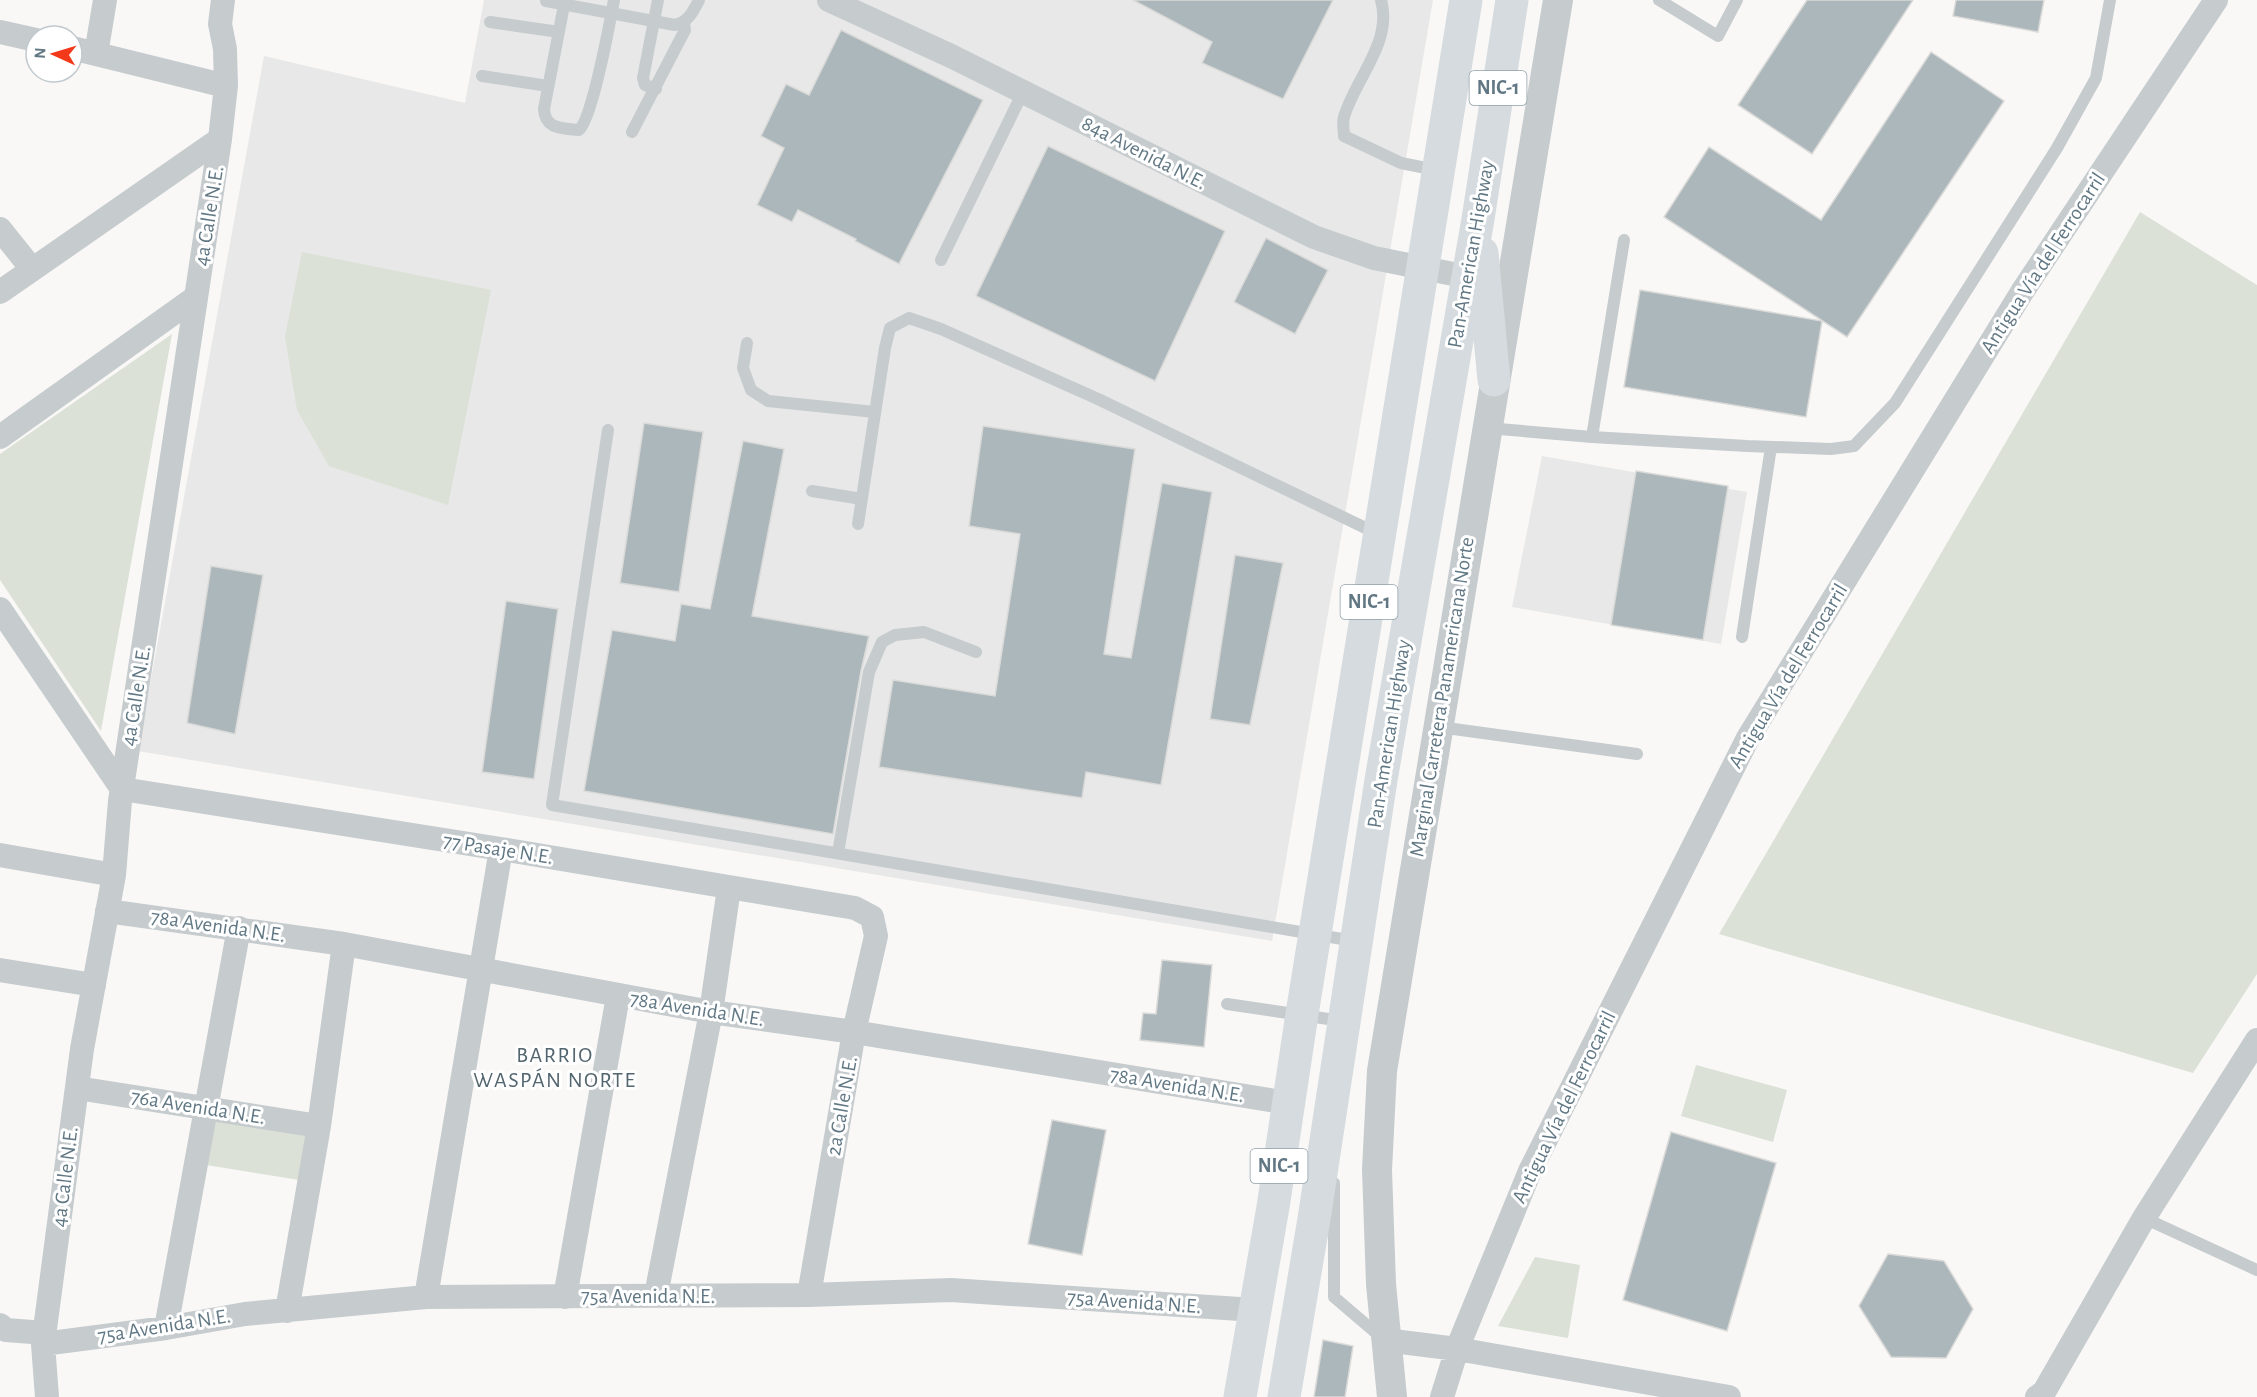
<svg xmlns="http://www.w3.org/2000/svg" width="2257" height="1397" font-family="'Alegreya Sans',sans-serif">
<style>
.built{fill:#e7e8e7}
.green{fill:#dbe1d6}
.building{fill:#acb7bc;stroke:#dadad8;stroke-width:1.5}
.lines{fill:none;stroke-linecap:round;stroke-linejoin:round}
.service{stroke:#c6cbce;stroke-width:12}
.minor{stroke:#c6cbce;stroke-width:24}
.tertiary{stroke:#c6cbce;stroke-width:30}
.trunk{stroke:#d5dbde;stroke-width:33}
.labels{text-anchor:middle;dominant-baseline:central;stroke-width:6;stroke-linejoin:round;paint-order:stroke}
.shield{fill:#fff;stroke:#90a0a9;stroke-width:1.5}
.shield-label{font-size:20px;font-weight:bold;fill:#617884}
.street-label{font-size:21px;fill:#617884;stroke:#fff}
.neighbourhood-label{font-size:22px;letter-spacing:1.5px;fill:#53656e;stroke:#fff}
</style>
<rect width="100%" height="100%" fill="#f9f8f6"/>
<path class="built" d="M 484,0 L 1433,0 L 1272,941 L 138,751 L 264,56 L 465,103 Z
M 1542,456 L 1747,492 L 1721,644 L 1512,607 Z"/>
<path class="green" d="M 2140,212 L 2257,285 L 2257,974 L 2193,1073 L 1719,934 Z
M 302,252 L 491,290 L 448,505 L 329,466 L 297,410 L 285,337 Z
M 172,334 L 101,731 L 0,580 L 0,454 Z
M 1696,1065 L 1787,1090 L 1773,1142 L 1681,1116 Z
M 215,1114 L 307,1129 L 299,1180 L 206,1165 Z
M 1535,1257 L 1580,1265 L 1568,1338 L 1498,1326 Z"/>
<path class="building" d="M 1133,0 L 1333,0 L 1283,99 L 1202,63 L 1212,42 Z
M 1807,0 L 1913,0 L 1812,154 L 1738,105 Z
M 1956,0 L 2044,0 L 2038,32 L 1953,16 Z
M 841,30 L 983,100 L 899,264 L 855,241 L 856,239 L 798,210 L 792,222 L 757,205 L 784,148 L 761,136 L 786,84 L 809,95 Z
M 1931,52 L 2004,101 L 1847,337 L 1664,217 L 1709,147 L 1821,220 Z
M 1048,146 L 1225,231 L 1155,381 L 976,296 Z
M 1266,238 L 1328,270 L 1295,334 L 1234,302 Z
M 1640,290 L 1822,321 L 1806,417 L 1624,387 Z
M 644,423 L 703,432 L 679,592 L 620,583 Z
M 983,426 L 1135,449 L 1104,654 L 1131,658 L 1162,483 L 1212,492 L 1161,785 L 1086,772 L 1082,798 L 879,767 L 893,680 L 995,696 L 1020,534 L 969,526 Z
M 743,441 L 784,449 L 752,616 L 869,636 L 861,671 L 833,834 L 584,791 L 612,630 L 675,641 L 681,604 L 710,609 Z
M 1636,471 L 1728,486 L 1703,640 L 1611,625 Z
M 1235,555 L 1283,563 L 1250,725 L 1210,719 Z
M 211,566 L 263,575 L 235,734 L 187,723 Z
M 506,601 L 558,609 L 534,779 L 482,772 Z
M 1162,960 L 1212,965 L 1204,1047 L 1140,1040 L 1143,1013 L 1156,1014 Z
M 1052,1120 L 1106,1130 L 1082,1255 L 1028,1244 Z
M 1671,1132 L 1776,1163 L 1727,1331 L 1623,1300 Z
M 1888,1254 L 1944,1261 L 1973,1309 L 1946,1358 L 1891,1357 L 1859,1306 Z
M 1323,1340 L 1353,1346 L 1345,1397 L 1314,1397 Z"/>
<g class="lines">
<path class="service" d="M 565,0 L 544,109 C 545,129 561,128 579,130 C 592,119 610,22 614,0
M 1381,0 C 1393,42 1355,79 1344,117 C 1342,123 1344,130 1344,136 L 1401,163 L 1436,170
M 1659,0 L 1718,36 L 1737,0
M 546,1 L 675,25 C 688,22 693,12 699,0
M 490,22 L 559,32
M 482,76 L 548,86
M 656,89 L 645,85 L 643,78 L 658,0
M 632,132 L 685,30 L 684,23
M 941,260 L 1023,92
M 747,343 L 743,368 L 751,390 L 768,401 L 875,412
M 1487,428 L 1592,437 L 1747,446 L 1831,449 L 1854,446 L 1895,403 L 2057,148 L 2096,78 L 2110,0
M 608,430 L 552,805 L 1354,941
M 1592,437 L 1624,240
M 812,491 L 862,499
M 858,524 L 885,348 L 890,328 L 909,318 L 941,329 L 1098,399 L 1378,534
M 1742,637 L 1771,447
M 1439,727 L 1637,754
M 838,853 L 869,672 L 882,642 L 895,635 L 924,632 L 976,652
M 1227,1004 L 1342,1021
M 1334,1183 L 1334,1297 L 1382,1338
M 2144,1218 L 2257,1270"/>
<path class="minor" d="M 829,0 L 951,56 L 1314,237 L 1374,258 L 1468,277
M 0,32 L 36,40
M 72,48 L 226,86
M 96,54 L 105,0
M 0,229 L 32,269
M 0,292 L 220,139
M 0,437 L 196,297
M 0,609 L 122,789 L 501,849 L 855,908 L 872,917 L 876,936 L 854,1032 L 809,1295
M 0,855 L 114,875
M 107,911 L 344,944 L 711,1012 L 854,1032 L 1288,1103
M 0,970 L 94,985
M 77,1088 L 319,1126
M 656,1295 L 711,1012 L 729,888
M 426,1297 L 501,849
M 565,1297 L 618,996
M 287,1311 L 319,1126 L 344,944
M 0,1325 L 6,1330 L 45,1333
M 166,1328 L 239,928
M 1385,1340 L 1457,1349 L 1729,1397
M 43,1344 L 166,1328 L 245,1314 L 426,1297 L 809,1295 L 951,1290 L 1255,1310
M 47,1397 L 43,1344 L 82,1049 L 114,875 L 120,801 L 220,139 L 226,86 L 225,49 L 220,24 L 223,0
M 1442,1397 L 1457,1349 L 1530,1171 L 1748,738 L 2022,292 L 2216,0
M 2037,1397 L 2044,1392 L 2144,1218 L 2257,1040"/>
<path class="tertiary" d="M 1392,1397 L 1381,1284 L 1377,1170 L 1382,1071 L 1558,0"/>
<path class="trunk" d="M 1482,253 L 1494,380
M 1240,1397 L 1273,1207 L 1302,1014 L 1466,0
M 1284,1397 L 1314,1219 L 1381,780 L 1478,219 L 1512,0"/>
</g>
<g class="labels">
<g class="shield">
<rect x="1469.5" y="71" width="57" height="34" rx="4.5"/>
<rect x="1340.5" y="585" width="57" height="34" rx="4.5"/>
<rect x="1250.5" y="1149" width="57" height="34" rx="4.5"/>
</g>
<g class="shield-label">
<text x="1498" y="88">NIC-1</text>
<text x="1369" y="602">NIC-1</text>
<text x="1279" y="1166">NIC-1</text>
</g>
<g class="street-label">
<text transform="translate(1144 153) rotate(27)">84a Avenida N.E.</text>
<text transform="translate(209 216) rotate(-81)">4a Calle N.E.</text>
<text transform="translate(1471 254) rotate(-80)">Pan-American Highway</text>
<text transform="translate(2043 263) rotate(-57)">Antigua Vía del Ferrocarril</text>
<text transform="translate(1788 676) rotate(-59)">Antigua Vía del Ferrocarril</text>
<text transform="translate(136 696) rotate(-81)">4a Calle N.E.</text>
<text transform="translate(1442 697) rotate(-81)">Marginal Carretera Panamericana Norte</text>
<text transform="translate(1389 734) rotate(-81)">Pan-American Highway</text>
<text transform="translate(498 849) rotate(9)">77 Pasaje N.E.</text>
<text transform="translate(218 926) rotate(8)">78a Avenida N.E.</text>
<text transform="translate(697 1009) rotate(9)">78a Avenida N.E.</text>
<text transform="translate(1177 1085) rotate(9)">78a Avenida N.E.</text>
<text transform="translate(842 1106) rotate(-80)">2a Calle N.E.</text>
<text transform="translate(198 1107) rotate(9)">76a Avenida N.E.</text>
<text transform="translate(1564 1107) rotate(-64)">Antigua Vía del Ferrocarril</text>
<text transform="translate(65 1177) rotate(-83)">4a Calle N.E.</text>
<text x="648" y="1296">75a Avenida N.E.</text>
<text transform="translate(1134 1302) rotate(4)">75a Avenida N.E.</text>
<text transform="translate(164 1326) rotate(-9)">75a Avenida N.E.</text>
</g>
<g class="neighbourhood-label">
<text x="555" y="1055">BARRIO<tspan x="555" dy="25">WASPÁN NORTE</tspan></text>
</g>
</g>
<g transform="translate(54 54) rotate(274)"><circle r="28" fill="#ffffff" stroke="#c0c9ce" stroke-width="1.5"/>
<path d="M0-4.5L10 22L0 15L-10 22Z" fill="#f4391b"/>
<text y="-9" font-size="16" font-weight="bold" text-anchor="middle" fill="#617884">N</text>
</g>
</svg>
